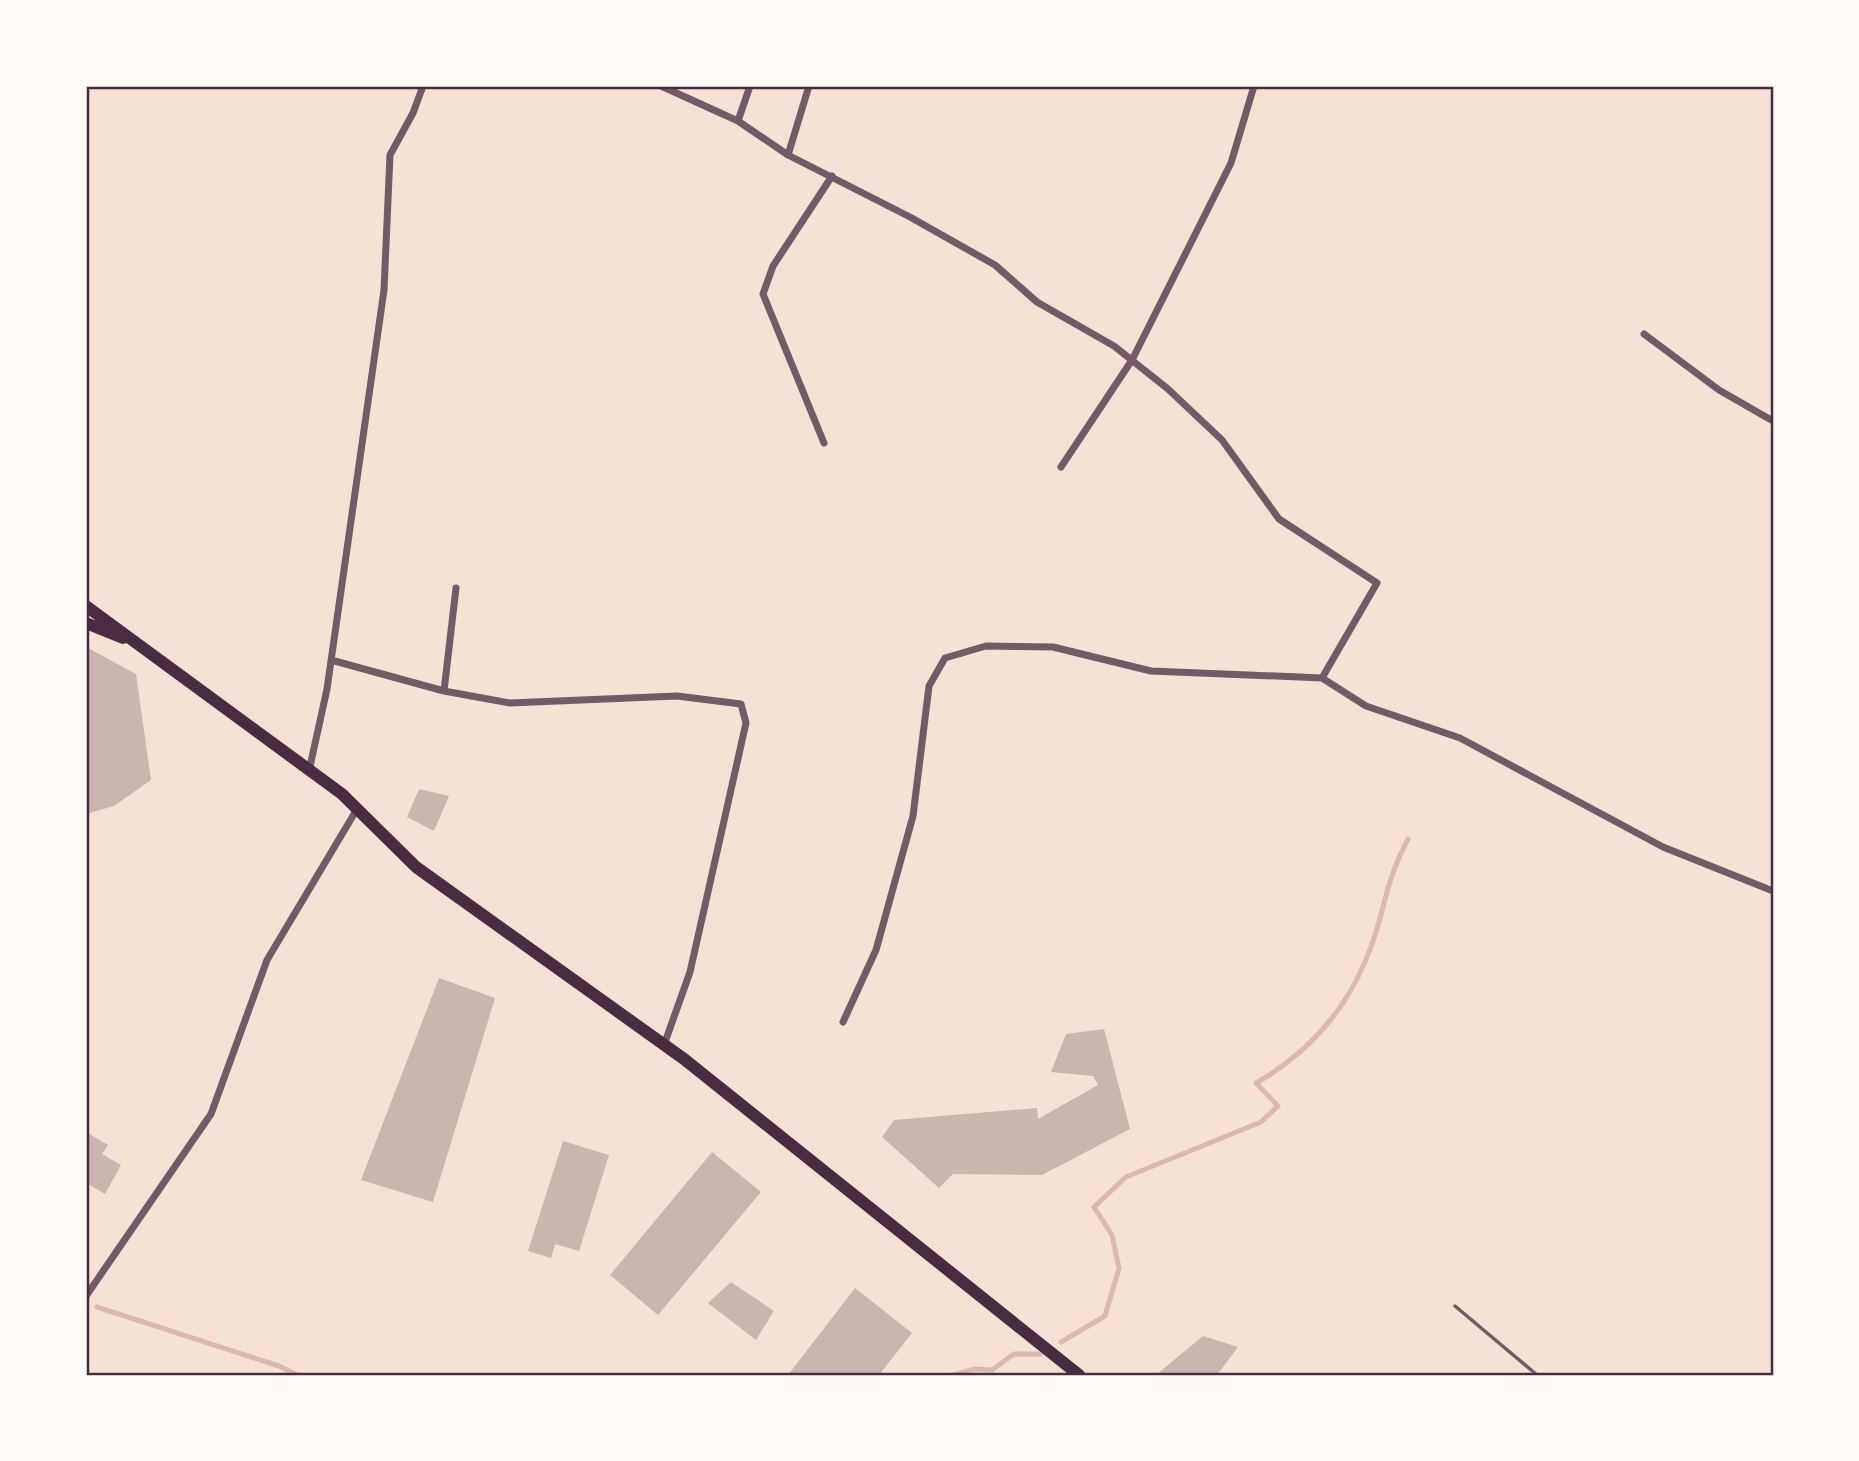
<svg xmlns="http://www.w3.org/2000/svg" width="1859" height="1461" font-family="'Asap Condensed',sans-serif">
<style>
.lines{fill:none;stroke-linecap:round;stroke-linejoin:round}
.stream{stroke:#dcb8b0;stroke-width:5}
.building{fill:#ccb4b1}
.service{stroke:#755966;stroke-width:3.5}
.minor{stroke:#755966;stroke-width:7}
.primary{stroke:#4a2c40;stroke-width:12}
.neatline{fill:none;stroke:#4a2c40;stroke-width:2.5}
</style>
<rect width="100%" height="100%" fill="#f7e1d7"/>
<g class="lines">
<path class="stream" d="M 97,1307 L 279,1366 L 297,1375
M 1061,1342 L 1105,1316 L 1119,1268 L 1112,1235 L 1094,1207 L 1126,1177 L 1261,1122 L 1278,1106 L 1256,1083 C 1312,1051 1352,1003 1373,941 C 1386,903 1387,878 1408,839
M 953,1375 L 975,1369 L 992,1370 L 1014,1354 L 1040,1354"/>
</g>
<path class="building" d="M 86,647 L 136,674 L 151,780 L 114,806 L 86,814 Z
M 419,789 L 449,796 L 434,831 L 407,817 Z
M 439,978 L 495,998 L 433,1202 L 361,1180 Z
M 1104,1029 L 1130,1129 L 1042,1175 L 953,1174 L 939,1188 L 882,1137 L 894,1120 L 1037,1108 L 1038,1119 L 1098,1085 L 1093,1076 L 1051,1072 L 1066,1034 Z
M 86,1132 L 108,1145 L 102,1154 L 121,1165 L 105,1194 L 86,1183 Z
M 563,1141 L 609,1155 L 579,1251 L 555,1244 L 551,1258 L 528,1251 Z
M 712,1152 L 761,1192 L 658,1315 L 610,1275 Z
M 731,1282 L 774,1311 L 756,1340 L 708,1303 Z
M 855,1288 L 912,1333 L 879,1375 L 788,1375 Z
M 1203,1336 L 1238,1347 L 1217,1375 L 1156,1375 Z"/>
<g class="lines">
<path class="service" d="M 1455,1306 L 1537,1375"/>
<path class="minor" d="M 661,86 L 738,121
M 750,86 L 738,121 L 788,155
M 809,86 L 788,155 L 910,217 L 995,265 L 1037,302 L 1114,346 L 1168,389 L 1222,440 L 1279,519 L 1377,583 L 1322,678 L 1366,706 L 1460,738 L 1663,847 L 1773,891
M 1644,334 L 1719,390 L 1773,421
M 824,443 L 763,294 L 773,266 L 832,176
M 1061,467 L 1132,360 L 1231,163 L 1254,86
M 331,660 L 444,691 L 510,703 L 677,696 L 741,704 L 746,723 L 690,972 L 664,1045
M 444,691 L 456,588
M 309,771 L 327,689 L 384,290 L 390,155 L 413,113 L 423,86
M 843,1022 L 876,950 L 913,816 L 929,686 L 945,658 L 986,646 L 1053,647 L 1151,671 L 1322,678
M 86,1296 L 211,1114 L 267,960 L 357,809"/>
<path class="primary" d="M 86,606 L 342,794 L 416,867 L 684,1059 L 1079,1375
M 86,623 L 123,638"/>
</g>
<rect width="1859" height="1461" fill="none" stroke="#fffaf5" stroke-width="175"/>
<rect x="88" y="88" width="1684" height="1286" class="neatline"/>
</svg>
